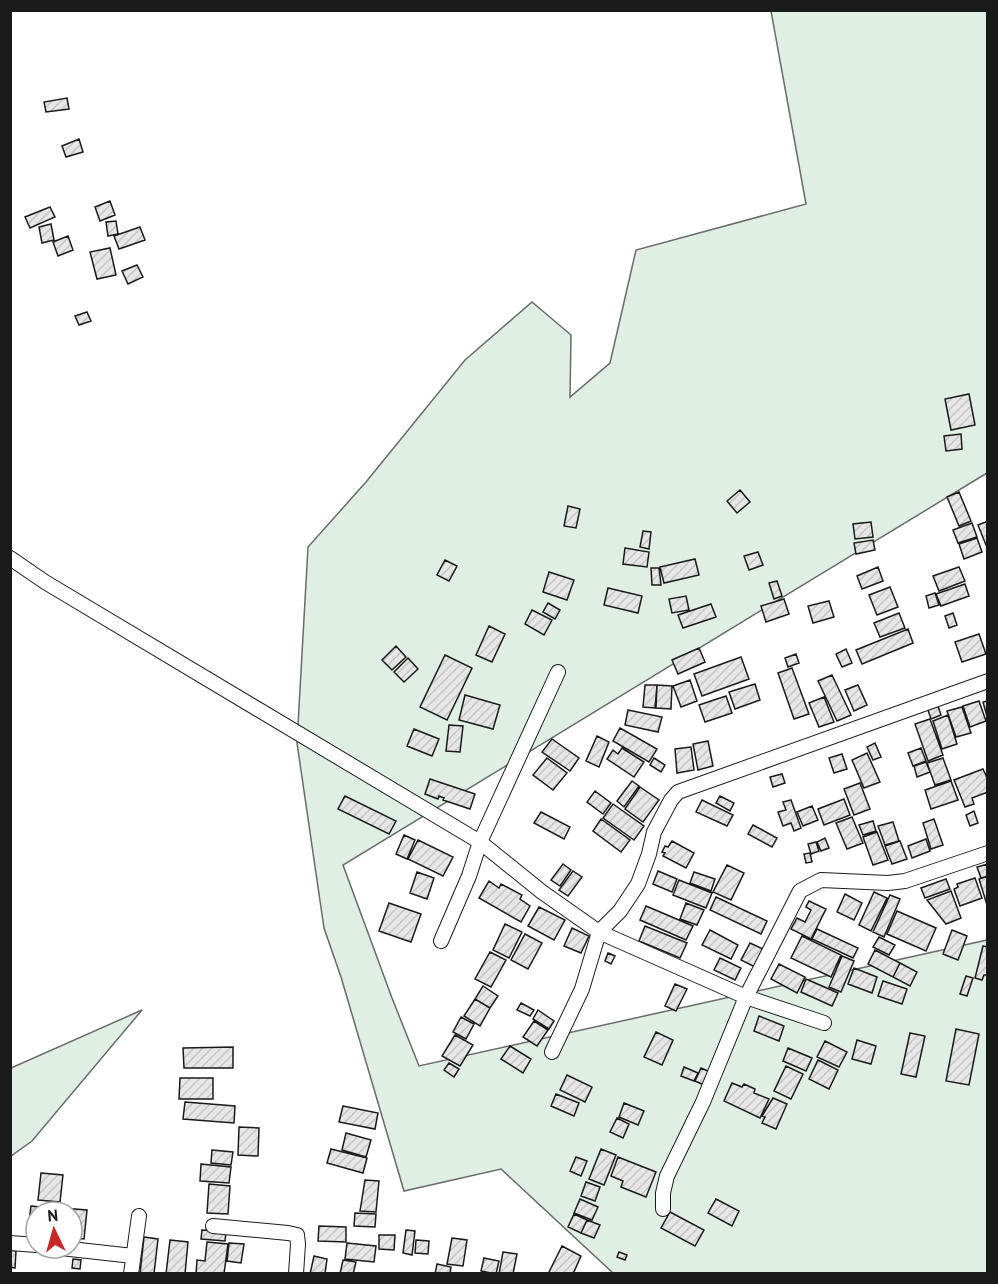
<svg xmlns="http://www.w3.org/2000/svg" width="998" height="1284" font-family="'PT Sans',sans-serif">
<style>
.green{fill:#e0efe3;stroke:#6a6a6a;stroke-width:1.5}
.building{fill:url(#building-hatch);stroke:#1a1a1a;stroke-width:1.5}
.lines{fill:none;stroke-linecap:round;stroke-linejoin:round}
.minor-casing{stroke:#1a1a1a;stroke-width:16}
.minor{stroke:#fff;stroke-width:14}
</style>
<defs>
<pattern id="building-hatch" width="6" height="6" patternUnits="userSpaceOnUse" patternTransform="scale(1.5)"><rect width="6" height="6" fill="#e6e6e6"/><path d="M-1 1l2-2M0 6l6-6M5 7l2-2" fill="none" stroke="#c5c5c5"/></pattern>
</defs>
<rect width="100%" height="100%" fill="#fff"/>
<path class="green" d="M 771,11 L 987,11 L 987,473 L 343,865 L 392,998 L 419,1066 L 987,940 L 987,1273 L 613,1273 L 501,1169 L 404,1191 L 341,977 L 324,928 L 297,743 L 308,547 L 366,482 L 465,360 L 532,302 L 571,335 L 570,397 L 610,363 L 636,250 L 806,204 Z
M 142,1010 L 32,1141 L 11,1156 L 11,1068 Z"/>
<path class="building" d="M 67,98 L 69,109 L 46,112 L 44,102 Z
M 79,139 L 83,152 L 66,157 L 62,146 Z
M 110,201 L 115,215 L 100,221 L 95,207 Z
M 50,207 L 55,217 L 30,228 L 25,217 Z
M 116,221 L 118,234 L 108,236 L 106,222 Z
M 51,224 L 54,240 L 42,243 L 39,227 Z
M 140,227 L 145,240 L 119,249 L 114,236 Z
M 68,236 L 73,250 L 58,256 L 53,242 Z
M 110,248 L 116,275 L 97,279 L 90,252 Z
M 137,265 L 143,277 L 128,284 L 122,271 Z
M 87,312 L 91,321 L 79,325 L 75,316 Z
M 969,394 L 975,425 L 951,430 L 945,399 Z
M 961,434 L 962,449 L 946,451 L 944,436 Z
M 740,490 L 750,502 L 737,513 L 727,501 Z
M 959,492 L 971,521 L 959,526 L 947,497 Z
M 568,506 L 580,509 L 576,528 L 564,526 Z
M 988,521 L 988,550 L 978,525 Z
M 871,522 L 873,537 L 855,539 L 853,524 Z
M 972,523 L 977,537 L 958,543 L 953,530 Z
M 643,531 L 651,532 L 649,549 L 640,547 Z
M 977,538 L 982,552 L 964,559 L 959,544 Z
M 873,540 L 875,550 L 856,554 L 854,543 Z
M 625,548 L 649,552 L 647,567 L 623,564 Z
M 758,552 L 763,565 L 749,570 L 744,556 Z
M 695,559 L 699,575 L 664,583 L 660,567 Z
M 445,560 L 457,566 L 449,581 L 437,575 Z
M 878,567 L 883,581 L 862,589 L 857,576 Z
M 959,567 L 965,581 L 939,591 L 933,576 Z
M 651,568 L 659,568 L 661,585 L 652,585 Z
M 549,572 L 574,580 L 567,600 L 543,592 Z
M 777,581 L 782,596 L 774,599 L 769,583 Z
M 965,584 L 969,596 L 941,606 L 936,594 Z
M 890,587 L 898,607 L 877,615 L 869,595 Z
M 608,588 L 642,596 L 638,613 L 604,605 Z
M 935,593 L 939,605 L 929,608 L 926,596 Z
M 686,596 L 689,610 L 672,613 L 669,599 Z
M 784,599 L 789,614 L 766,622 L 761,606 Z
M 829,601 L 834,617 L 813,623 L 808,606 Z
M 548,603 L 560,610 L 555,619 L 543,612 Z
M 711,604 L 716,617 L 683,628 L 678,615 Z
M 532,610 L 552,620 L 544,635 L 525,624 Z
M 899,613 L 905,628 L 880,637 L 874,623 Z
M 953,613 L 957,625 L 949,628 L 945,616 Z
M 489,626 L 505,634 L 492,662 L 476,655 Z
M 908,629 L 913,643 L 862,664 L 856,650 Z
M 979,634 L 986,654 L 962,662 L 955,642 Z
M 396,646 L 406,657 L 392,670 L 382,660 Z
M 699,648 L 705,662 L 678,674 L 672,660 Z
M 846,649 L 852,663 L 842,667 L 836,654 Z
M 796,654 L 799,663 L 788,667 L 785,658 Z
M 445,655 L 472,668 L 447,720 L 420,707 Z
M 741,657 L 749,679 L 702,696 L 694,674 Z
M 408,658 L 418,669 L 404,682 L 394,672 Z
M 792,668 L 809,714 L 794,719 L 778,673 Z
M 832,675 L 851,715 L 837,721 L 818,681 Z
M 690,680 L 697,701 L 681,707 L 673,686 Z
M 755,684 L 760,700 L 735,709 L 729,692 Z
M 645,685 L 657,685 L 655,708 L 643,707 Z
M 657,685 L 672,686 L 671,709 L 656,708 Z
M 858,685 L 867,705 L 854,711 L 845,690 Z
M 465,695 L 500,705 L 493,729 L 459,720 Z
M 726,696 L 732,713 L 705,722 L 699,705 Z
M 824,697 L 834,722 L 819,727 L 809,703 Z
M 979,701 L 986,721 L 970,727 L 963,706 Z
M 988,701 L 988,720 L 983,702 Z
M 938,706 L 941,715 L 931,719 L 928,710 Z
M 962,707 L 971,733 L 956,737 L 947,711 Z
M 628,710 L 662,717 L 658,732 L 625,725 Z
M 948,715 L 957,744 L 942,749 L 933,721 Z
M 930,719 L 943,755 L 928,761 L 915,724 Z
M 449,725 L 463,726 L 460,752 L 446,751 Z
M 620,728 L 657,749 L 649,762 L 613,741 Z
M 414,729 L 439,739 L 432,756 L 407,746 Z
M 597,736 L 609,742 L 599,767 L 586,761 Z
M 552,739 L 579,758 L 570,771 L 542,752 Z
M 708,741 L 713,766 L 698,770 L 693,744 Z
M 875,743 L 881,757 L 873,760 L 867,747 Z
M 691,747 L 694,770 L 677,773 L 675,749 Z
M 622,748 L 644,762 L 634,777 L 607,759 L 613,750 L 618,754 Z
M 921,748 L 926,761 L 913,766 L 908,753 Z
M 867,753 L 880,782 L 864,788 L 852,760 Z
M 842,754 L 847,769 L 834,773 L 829,758 Z
M 547,758 L 567,773 L 553,790 L 533,775 Z
M 654,758 L 665,765 L 661,772 L 650,765 Z
M 943,758 L 951,780 L 935,785 L 927,763 Z
M 926,762 L 930,772 L 917,777 L 914,766 Z
M 983,769 L 988,780 L 988,792 L 972,798 L 974,804 L 965,807 L 954,780 Z
M 782,774 L 785,783 L 773,787 L 770,777 Z
M 430,779 L 475,794 L 470,809 L 443,800 L 444,798 L 439,796 L 438,799 L 425,794 Z
M 632,781 L 639,786 L 624,807 L 617,801 Z
M 951,781 L 958,800 L 931,809 L 925,790 Z
M 860,783 L 870,809 L 854,815 L 844,789 Z
M 640,787 L 659,800 L 643,822 L 625,809 Z
M 595,791 L 611,803 L 603,814 L 587,802 Z
M 345,796 L 396,821 L 389,834 L 338,809 Z
M 720,796 L 734,803 L 730,811 L 716,803 Z
M 844,799 L 850,815 L 824,825 L 818,809 Z
M 702,800 L 733,815 L 727,826 L 696,812 Z
M 791,800 L 801,828 L 794,831 L 791,823 L 783,826 L 778,812 L 786,810 L 783,802 Z
M 613,804 L 644,826 L 634,840 L 603,818 Z
M 812,806 L 818,820 L 803,826 L 797,812 Z
M 974,811 L 978,823 L 970,826 L 966,815 Z
M 541,812 L 570,827 L 564,839 L 534,823 Z
M 852,817 L 863,843 L 847,849 L 836,823 Z
M 601,819 L 630,840 L 621,852 L 593,831 Z
M 934,819 L 943,845 L 931,849 L 923,823 Z
M 873,821 L 876,831 L 863,835 L 859,825 Z
M 893,822 L 899,841 L 885,845 L 878,826 Z
M 753,825 L 777,838 L 772,847 L 748,834 Z
M 877,832 L 888,860 L 873,865 L 863,837 Z
M 404,835 L 415,840 L 407,859 L 396,854 Z
M 825,838 L 829,848 L 821,851 L 817,842 Z
M 926,839 L 930,851 L 912,858 L 908,846 Z
M 418,840 L 453,857 L 443,876 L 408,859 Z
M 672,841 L 694,853 L 686,868 L 663,856 L 665,853 L 662,852 L 665,846 L 668,847 Z
M 900,841 L 907,859 L 892,864 L 885,846 Z
M 816,842 L 819,851 L 811,854 L 808,844 Z
M 810,853 L 812,862 L 806,863 L 804,854 Z
M 563,864 L 571,870 L 560,886 L 551,880 Z
M 988,864 L 988,876 L 981,878 L 977,867 Z
M 727,865 L 744,873 L 731,900 L 713,892 Z
M 573,871 L 582,877 L 568,896 L 559,890 Z
M 658,871 L 677,879 L 672,892 L 653,884 Z
M 417,872 L 434,878 L 427,899 L 410,893 Z
M 694,872 L 715,879 L 711,891 L 690,883 Z
M 988,876 L 988,905 L 987,905 L 979,879 Z
M 975,878 L 982,898 L 960,906 L 954,889 L 958,887 L 957,884 Z
M 946,879 L 950,889 L 925,898 L 921,888 Z
M 679,880 L 712,893 L 706,908 L 673,895 Z
M 489,881 L 499,888 L 501,884 L 522,895 L 520,899 L 530,906 L 521,922 L 479,898 Z
M 951,891 L 961,918 L 946,924 L 927,900 Z
M 874,892 L 887,898 L 871,931 L 859,925 Z
M 845,894 L 862,903 L 854,920 L 837,912 Z
M 890,895 L 900,899 L 884,937 L 873,932 Z
M 716,897 L 767,921 L 761,934 L 710,910 Z
M 809,901 L 826,909 L 811,939 L 791,929 L 797,918 L 805,922 L 811,910 L 806,907 Z
M 389,903 L 421,914 L 411,942 L 379,931 Z
M 686,903 L 704,910 L 697,925 L 680,919 Z
M 646,906 L 693,926 L 686,940 L 640,920 Z
M 539,907 L 565,920 L 554,940 L 528,926 Z
M 897,911 L 936,928 L 926,951 L 887,934 Z
M 505,924 L 522,932 L 509,958 L 493,950 Z
M 645,926 L 687,943 L 680,958 L 639,941 Z
M 572,928 L 589,936 L 581,953 L 564,946 Z
M 817,929 L 858,948 L 853,958 L 812,939 Z
M 710,930 L 738,945 L 731,959 L 702,945 Z
M 952,930 L 967,936 L 958,960 L 943,954 Z
M 525,934 L 542,943 L 528,969 L 511,960 Z
M 802,936 L 841,955 L 831,977 L 791,958 Z
M 879,937 L 895,945 L 889,955 L 873,947 Z
M 750,943 L 763,949 L 755,967 L 741,960 Z
M 983,946 L 988,947 L 988,975 L 984,975 L 982,980 L 975,978 Z
M 875,950 L 900,963 L 893,977 L 868,964 Z
M 490,952 L 506,960 L 491,987 L 475,979 Z
M 608,953 L 615,956 L 611,964 L 605,961 Z
M 842,956 L 854,961 L 841,992 L 829,987 Z
M 720,958 L 741,968 L 735,980 L 714,970 Z
M 900,963 L 917,972 L 910,986 L 893,977 Z
M 779,964 L 805,977 L 797,993 L 771,979 Z
M 854,968 L 877,977 L 872,993 L 848,984 Z
M 966,976 L 973,978 L 967,996 L 960,994 Z
M 806,979 L 838,993 L 832,1006 L 801,992 Z
M 883,981 L 907,989 L 902,1004 L 878,996 Z
M 675,984 L 687,989 L 676,1011 L 665,1006 Z
M 483,986 L 498,996 L 490,1008 L 475,999 Z
M 475,999 L 490,1008 L 480,1026 L 464,1016 Z
M 521,1003 L 534,1010 L 530,1016 L 517,1010 Z
M 538,1010 L 554,1021 L 549,1029 L 533,1019 Z
M 759,1016 L 784,1026 L 779,1041 L 754,1031 Z
M 461,1017 L 474,1024 L 466,1039 L 453,1032 Z
M 534,1021 L 548,1030 L 537,1046 L 523,1037 Z
M 956,1029 L 979,1034 L 969,1085 L 946,1081 Z
M 656,1032 L 673,1040 L 662,1065 L 644,1057 Z
M 910,1033 L 925,1036 L 916,1077 L 901,1074 Z
M 455,1035 L 473,1045 L 460,1066 L 442,1056 Z
M 857,1040 L 876,1046 L 871,1064 L 852,1059 Z
M 825,1041 L 847,1052 L 839,1067 L 817,1057 Z
M 510,1046 L 531,1059 L 523,1073 L 501,1059 Z
M 233,1047 L 233,1068 L 184,1068 L 183,1048 Z
M 788,1048 L 812,1058 L 806,1071 L 783,1061 Z
M 818,1060 L 838,1070 L 829,1089 L 809,1079 Z
M 449,1063 L 459,1069 L 454,1077 L 444,1070 Z
M 786,1066 L 803,1074 L 791,1099 L 774,1091 Z
M 684,1067 L 698,1073 L 694,1081 L 681,1076 Z
M 701,1068 L 710,1072 L 704,1085 L 695,1081 Z
M 567,1075 L 592,1087 L 585,1102 L 560,1090 Z
M 180,1078 L 213,1078 L 213,1099 L 179,1099 Z
M 732,1083 L 742,1087 L 744,1084 L 755,1089 L 754,1093 L 769,1099 L 760,1118 L 724,1101 Z
M 556,1094 L 579,1103 L 574,1116 L 551,1106 Z
M 773,1098 L 787,1104 L 776,1129 L 762,1123 L 765,1117 L 762,1116 Z
M 185,1102 L 235,1106 L 234,1123 L 183,1119 Z
M 624,1103 L 644,1111 L 638,1125 L 619,1117 Z
M 343,1106 L 378,1113 L 375,1129 L 339,1122 Z
M 617,1118 L 629,1124 L 623,1138 L 610,1132 Z
M 239,1127 L 259,1128 L 258,1156 L 238,1155 Z
M 346,1133 L 371,1140 L 366,1157 L 342,1150 Z
M 331,1149 L 367,1158 L 363,1173 L 327,1163 Z
M 601,1149 L 616,1155 L 604,1185 L 589,1179 Z
M 212,1150 L 233,1152 L 231,1165 L 211,1163 Z
M 576,1157 L 587,1161 L 581,1176 L 570,1171 Z
M 618,1157 L 656,1172 L 646,1197 L 621,1187 L 623,1181 L 611,1176 Z
M 201,1164 L 231,1167 L 229,1183 L 200,1181 Z
M 41,1173 L 63,1175 L 60,1202 L 38,1200 Z
M 365,1180 L 379,1181 L 376,1212 L 360,1211 Z
M 586,1182 L 600,1187 L 595,1201 L 581,1196 Z
M 209,1184 L 230,1186 L 228,1214 L 207,1213 Z
M 580,1199 L 598,1207 L 592,1220 L 574,1213 Z
M 716,1199 L 739,1211 L 732,1226 L 708,1213 Z
M 31,1206 L 58,1209 L 57,1212 L 36,1212 L 36,1231 L 28,1230 Z
M 62,1208 L 87,1210 L 84,1239 L 72,1238 L 72,1212 L 61,1212 Z
M 670,1212 L 704,1230 L 695,1246 L 661,1228 Z
M 355,1213 L 376,1214 L 375,1227 L 354,1226 Z
M 574,1214 L 587,1220 L 581,1233 L 568,1227 Z
M 587,1220 L 600,1225 L 594,1238 L 581,1233 Z
M 319,1226 L 346,1227 L 346,1242 L 318,1241 Z
M 202,1230 L 226,1232 L 225,1241 L 201,1239 Z
M 406,1230 L 415,1231 L 412,1255 L 403,1253 Z
M 379,1235 L 395,1235 L 394,1250 L 379,1249 Z
M 144,1237 L 158,1239 L 154,1274 L 140,1274 Z
M 452,1238 L 467,1240 L 463,1266 L 447,1264 Z
M 170,1240 L 188,1242 L 185,1274 L 166,1274 Z
M 416,1240 L 429,1241 L 428,1254 L 415,1253 Z
M 207,1242 L 228,1244 L 224,1274 L 196,1274 L 197,1260 L 205,1261 Z
M 229,1243 L 244,1244 L 241,1263 L 227,1261 Z
M 347,1243 L 376,1246 L 374,1262 L 345,1259 Z
M 562,1246 L 581,1256 L 573,1274 L 548,1274 Z
M 10,1250 L 16,1251 L 15,1268 L 10,1267 Z
M 503,1252 L 517,1254 L 513,1274 L 499,1274 Z
M 619,1252 L 627,1255 L 625,1260 L 617,1257 Z
M 314,1256 L 327,1259 L 325,1274 L 310,1274 Z
M 484,1258 L 499,1261 L 496,1274 L 481,1271 Z
M 73,1259 L 81,1260 L 80,1269 L 72,1268 Z
M 343,1260 L 356,1262 L 353,1274 L 340,1274 Z
M 437,1264 L 451,1267 L 450,1274 L 435,1274 Z"/>
<g class="lines">
<defs>
<path id="minor" d="M 10,558 L 45,582 L 480,842 L 542,892 L 599,932 L 746,997 L 824,1023
M 441,941 L 469,876 L 480,842 L 558,672
M 552,1052 L 582,989 L 599,932 L 620,911 L 638,884 L 649,854 L 654,832 L 671,800 L 678,792 L 988,681
M 663,1209 L 663,1193 L 667,1176 L 703,1102 L 746,997 L 800,891 L 821,880 L 888,883 L 905,881 L 988,853
M 213,1226 L 288,1233 L 297,1235 L 298,1244 L 296,1274
M 10,1243 L 36,1245
M 61,1248 L 133,1256
M 131,1274 L 139,1216"/>
</defs>
<use href="#minor" class="minor-casing"/>
<use href="#minor" class="minor"/>
</g>
<rect width="998" height="1284" fill="none" stroke="#1a1a1a" stroke-width="24"/>
<g transform="translate(54 1230) rotate(355)"><circle r="28" fill="#ffffff" stroke="#a3a3a3" stroke-width="1.5"/>
<path d="M0-4.5L10 22L0 15L-10 22Z" fill="#c62828"/>
<text y="-9" font-size="16" font-weight="bold" text-anchor="middle" fill="#1a1a1a">N</text>
</g>
</svg>
